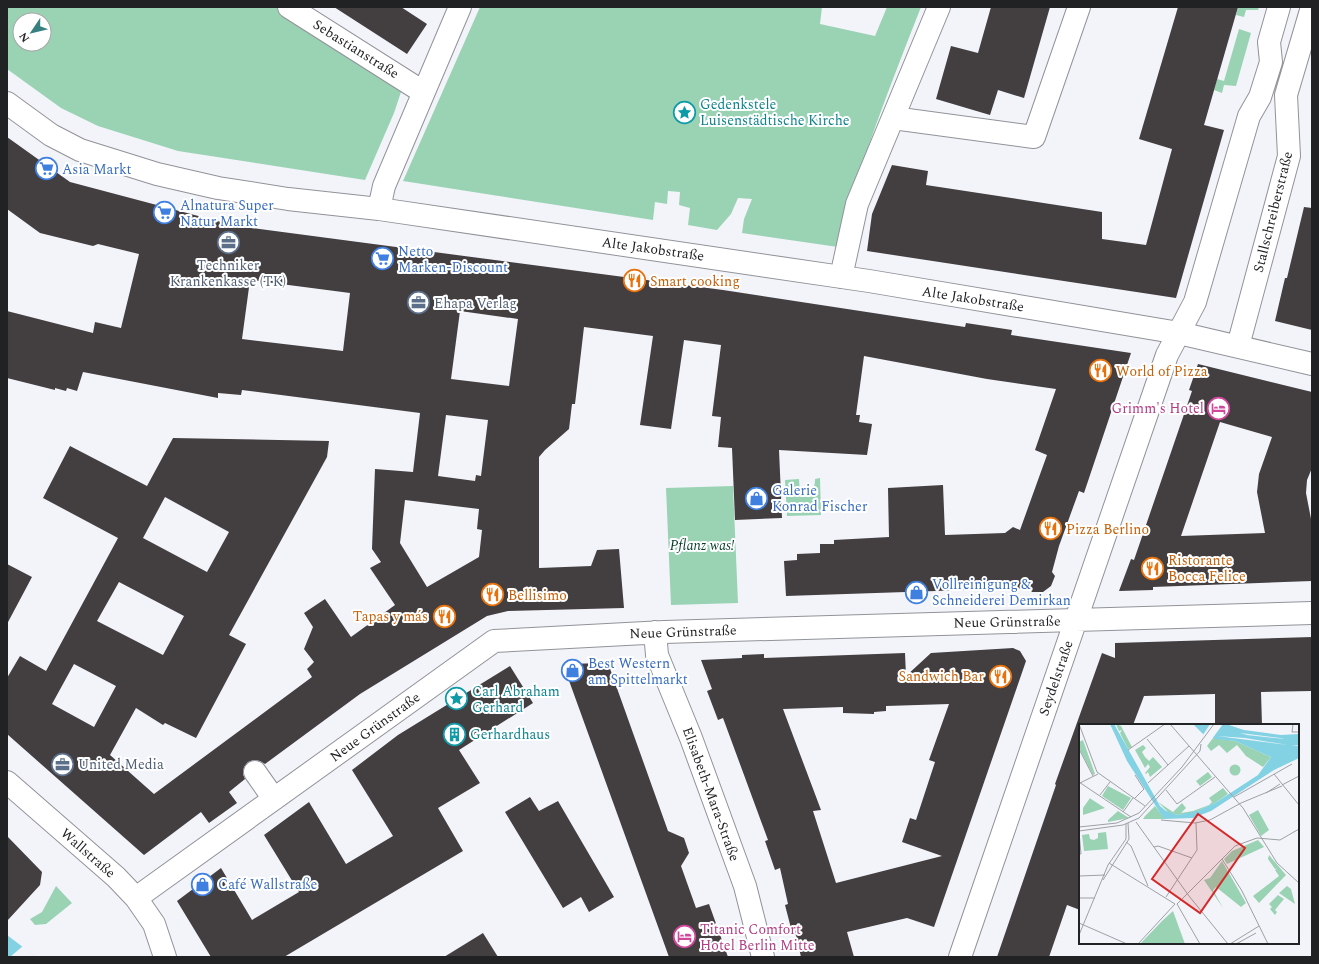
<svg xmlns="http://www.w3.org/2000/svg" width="1319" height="964" font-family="Spectral,serif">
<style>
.green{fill:#9ad2b4;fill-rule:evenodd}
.water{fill:#82d2e4}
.pier{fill:#f2f4fa}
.building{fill:#433e40;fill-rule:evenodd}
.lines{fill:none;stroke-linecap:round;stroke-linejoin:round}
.minor-casing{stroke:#919399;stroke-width:24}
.minor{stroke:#fff;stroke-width:22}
.labels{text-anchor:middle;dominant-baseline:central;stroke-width:4;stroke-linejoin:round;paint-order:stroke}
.street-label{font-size:14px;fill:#212224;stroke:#fff}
.culture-label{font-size:14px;fill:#0d838f;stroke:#fff;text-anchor:start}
.shop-label{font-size:14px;fill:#366cbe;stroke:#fff;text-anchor:start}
.service-label{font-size:14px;fill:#4e5e75;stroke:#fff;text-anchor:start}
.food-label{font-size:14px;fill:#c56008;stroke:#fff;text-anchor:start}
.hotel-label{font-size:14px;fill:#b23c85;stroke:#fff;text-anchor:end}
.park-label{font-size:14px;font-style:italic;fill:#033b25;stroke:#fff}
.inset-road{fill:none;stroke:#9ea0a4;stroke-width:1}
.view{fill:#d62828;fill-opacity:0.15;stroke:#d62828;stroke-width:2}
.inset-edge{fill:none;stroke:#212224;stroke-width:2}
</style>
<rect width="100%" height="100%" fill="#f2f4fa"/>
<path class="green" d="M 7,7 L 279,7 L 403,86 L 394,113 L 365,180 L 178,151 L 98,126 L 61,108 L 7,69 ZM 20,20 L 44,20 L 44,44 L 20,44 Z
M 480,7 L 822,7 L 820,24 L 875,36 L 887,7 L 921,7 C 890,86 859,164 838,247 L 742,233 L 744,219 L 752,199 L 738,198 L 731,214 L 717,230 L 688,225 L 690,208 L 679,205 L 680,192 L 668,191 L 667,204 L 655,202 L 653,220 L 403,181 Z
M 1238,7 L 1259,7 L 1258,10 L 1246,10 L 1244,17 L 1236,15 Z
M 1239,29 L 1251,33 L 1236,86 L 1224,85 L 1222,93 L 1214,90 L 1217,79 L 1224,81 Z
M 820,478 L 821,515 L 787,516 L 785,480 L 799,479 L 800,494 L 804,496 C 813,493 815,487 815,479 Z
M 733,486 L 738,603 L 671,605 L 666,488 Z
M 56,886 L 72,903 L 46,924 L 35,925 L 30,919 L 42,912 Z"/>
<path class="water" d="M 7,935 L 36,957 L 7,957 Z"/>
<path class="pier" d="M 23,946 L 36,957 L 10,957 Z"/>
<path class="building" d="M 334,7 L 401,7 L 427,24 L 407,54 Z
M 991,7 L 1050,7 L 1024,98 L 998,90 L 990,115 L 936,99 L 951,46 L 978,53 Z
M 1178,7 L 1238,7 L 1204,125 L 1224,130 L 1176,298 L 867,251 L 872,214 L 892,165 L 928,171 L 926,185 L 1102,212 L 1102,239 L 1146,245 L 1172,149 L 1139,139 Z
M 7,137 L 70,182 L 236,226 L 723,290 L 965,327 L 966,323 L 1012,330 L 1011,335 L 1131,353 L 1084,493 L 1079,491 L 1059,546 L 1052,572 L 1055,576 L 1051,586 L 1043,592 L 1032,592 L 1029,588 L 786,596 L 784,561 L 797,560 L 797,554 L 820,553 L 820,544 L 834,544 L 834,540 L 889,537 L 888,488 L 943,485 L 945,535 L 1005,533 L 1013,527 L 1020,530 L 1047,455 L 1035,450 L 1056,389 L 987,379 L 864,356 L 856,415 L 860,415 L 859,422 L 872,424 L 867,455 L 779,450 L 782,518 L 735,520 L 732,448 L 718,447 L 721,417 L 712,416 L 721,345 L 684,340 L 671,429 L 640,425 L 653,336 L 584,327 L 575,404 L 572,404 L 569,429 L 545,450 L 539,457 L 539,568 L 591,566 L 597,550 L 619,549 L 624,608 L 508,611 L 487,616 L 360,694 L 265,764 L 260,761 L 254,760 L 248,762 L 244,767 L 243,774 L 245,779 L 229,792 L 237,803 L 209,823 L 201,812 L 144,855 L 7,734 L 7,678 L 20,656 L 46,671 L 118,538 L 43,498 L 70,446 L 147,486 L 173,438 L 329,441 L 327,457 L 229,635 L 246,644 L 196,738 L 165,723 L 163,725 L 136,708 L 110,755 L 154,794 L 312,677 L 307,669 L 314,662 L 304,649 L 313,627 L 304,613 L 325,599 L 351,637 L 395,605 L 370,568 L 381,562 L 372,549 L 375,469 L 413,472 L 420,413 L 242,390 L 241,395 L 218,393 L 218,398 L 83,372 L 77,391 L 67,388 L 66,391 L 55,388 L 55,390 L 7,378 L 7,311 L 93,333 L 95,322 L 121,328 L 139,254 L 98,244 L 93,246 L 40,233 L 7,209 ZM 250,280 L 350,293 L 343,351 L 242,339 ZM 460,311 L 518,319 L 509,386 L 451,379 ZM 446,415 L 488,420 L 481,476 L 476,475 L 475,481 L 438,476 ZM 165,497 L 229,532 L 207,572 L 143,538 ZM 405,500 L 479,509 L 477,529 L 482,530 L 479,557 L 427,587 L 400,543 ZM 119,582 L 184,616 L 163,655 L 97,621 ZM 74,664 L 116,686 L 94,727 L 52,704 Z
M 1304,207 L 1312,208 L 1312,330 L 1275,321 L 1285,278 L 1287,278 Z
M 1198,364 L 1312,392 L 1312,468 L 1307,480 L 1306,493 L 1312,524 L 1312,581 L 1153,587 L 1153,590 L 1119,591 L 1131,559 L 1134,560 L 1192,391 L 1189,390 ZM 1220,422 L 1272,437 L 1259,474 L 1257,492 L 1265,533 L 1181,536 Z
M 7,564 L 32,577 L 7,624 Z
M 1312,637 L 1312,691 L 1261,692 L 1262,725 L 1215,725 L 1215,694 L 1144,696 L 1133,725 L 1080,725 L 1080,910 L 1067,905 L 1049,957 L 997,957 L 1056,785 L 1055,784 L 1102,653 L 1115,658 L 1115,643 Z
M 1013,648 L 1020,651 L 1026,661 L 934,927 L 907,918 L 847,932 L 854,957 L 801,957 L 796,935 L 793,936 L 785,905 L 788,904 L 780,868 L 775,870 L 765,841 L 768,840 L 723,718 L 718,720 L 707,691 L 712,689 L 701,660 L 742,658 L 742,655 L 764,654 L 764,658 L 905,653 L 906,676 L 931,653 ZM 949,704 L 929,760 L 935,762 L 916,820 L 910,818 L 902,842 L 942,856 L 836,883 L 813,811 L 821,810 L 783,709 L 843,707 L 843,713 L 874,714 L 874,712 L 886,711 L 886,706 Z
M 608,663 L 668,831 L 684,838 L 689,853 L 681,866 L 696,908 L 709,904 L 728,957 L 669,957 L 563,664 Z
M 510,666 L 533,703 L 459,750 L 480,783 L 438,808 L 463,851 L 284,957 L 211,957 L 177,901 L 221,868 L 252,920 L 299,892 L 264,835 L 309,802 L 346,864 L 393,836 L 352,770 L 398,735 Z
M 530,797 L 539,811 L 558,801 L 614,897 L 589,912 L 581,897 L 563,908 L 505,812 Z
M 7,836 L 42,872 L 40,885 L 7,921 Z
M 483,933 L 498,957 L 444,957 Z"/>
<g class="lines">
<defs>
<path id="minor" d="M 289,7 L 423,92
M 7,103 L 51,135 L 80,150 L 157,174 L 218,188 L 288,199 L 379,209 L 869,281 L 1179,333 L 1312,364
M 893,118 L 1034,137 L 1079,7
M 379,209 L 384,186 L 460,7
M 841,277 L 857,204 L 939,7
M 1238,346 L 1289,156 L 1286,95 L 1312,7
M 655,632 L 657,655 L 691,738 L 745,886 L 763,957
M 255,772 L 274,799
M 7,782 L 116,877 L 136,898 L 154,924 L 165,957
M 136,898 L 494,641 L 664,632 L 1312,613
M 960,957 L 1167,355 L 1195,302 L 1249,116 L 1260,97 L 1271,62 L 1269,42 L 1279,7"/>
</defs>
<use href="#minor" class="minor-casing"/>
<use href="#minor" class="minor"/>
</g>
<defs>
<symbol id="sight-ring" viewBox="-11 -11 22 22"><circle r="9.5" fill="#fff" stroke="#0f9aa8" stroke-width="1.5"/><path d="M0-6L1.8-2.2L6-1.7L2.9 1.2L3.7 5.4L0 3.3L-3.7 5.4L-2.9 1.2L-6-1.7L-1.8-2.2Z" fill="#0f9aa8"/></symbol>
<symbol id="supermarket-ring" viewBox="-11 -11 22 22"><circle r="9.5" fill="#fff" stroke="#3f7fe0" stroke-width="1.5"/><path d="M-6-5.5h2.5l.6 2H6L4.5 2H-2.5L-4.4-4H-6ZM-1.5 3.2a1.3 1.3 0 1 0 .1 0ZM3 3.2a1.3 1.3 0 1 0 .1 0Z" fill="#3f7fe0"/></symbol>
<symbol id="office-ring" viewBox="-11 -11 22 22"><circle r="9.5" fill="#fff" stroke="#5c6f8a" stroke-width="1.5"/><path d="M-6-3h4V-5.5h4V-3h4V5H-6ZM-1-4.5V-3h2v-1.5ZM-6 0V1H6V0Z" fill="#5c6f8a"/></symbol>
<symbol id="restaurant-ring" viewBox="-11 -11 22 22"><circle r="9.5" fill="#fff" stroke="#e8710a" stroke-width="1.5"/><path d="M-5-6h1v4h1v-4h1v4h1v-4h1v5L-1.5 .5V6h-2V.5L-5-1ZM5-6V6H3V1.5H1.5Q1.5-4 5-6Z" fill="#e8710a"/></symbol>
<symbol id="hotel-ring" viewBox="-11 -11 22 22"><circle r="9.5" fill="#fff" stroke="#d1479c" stroke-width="1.5"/><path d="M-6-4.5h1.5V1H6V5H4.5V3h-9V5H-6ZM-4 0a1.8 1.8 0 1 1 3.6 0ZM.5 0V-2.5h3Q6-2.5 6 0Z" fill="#d1479c"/></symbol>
<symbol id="shop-ring" viewBox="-11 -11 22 22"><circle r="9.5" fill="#fff" stroke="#3f7fe0" stroke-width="1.5"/><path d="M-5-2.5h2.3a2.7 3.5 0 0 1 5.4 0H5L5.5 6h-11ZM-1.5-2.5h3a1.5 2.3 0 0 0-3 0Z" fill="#3f7fe0"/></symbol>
<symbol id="building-ring" viewBox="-11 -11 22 22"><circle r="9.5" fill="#fff" stroke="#0f9aa8" stroke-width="1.5"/><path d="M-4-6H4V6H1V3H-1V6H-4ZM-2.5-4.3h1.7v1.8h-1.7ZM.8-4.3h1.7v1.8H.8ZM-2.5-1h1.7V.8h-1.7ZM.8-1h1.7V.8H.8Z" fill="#0f9aa8"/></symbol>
</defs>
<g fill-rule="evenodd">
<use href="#sight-ring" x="672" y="100" width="25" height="25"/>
<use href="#supermarket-ring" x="34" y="156" width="25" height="25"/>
<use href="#supermarket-ring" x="152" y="200" width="25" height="25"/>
<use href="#office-ring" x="216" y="230" width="25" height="25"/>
<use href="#supermarket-ring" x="370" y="246" width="25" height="25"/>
<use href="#restaurant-ring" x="622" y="268" width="25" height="25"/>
<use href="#office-ring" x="406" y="290" width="25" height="25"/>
<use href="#restaurant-ring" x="1088" y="358" width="25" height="25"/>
<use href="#hotel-ring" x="1206" y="396" width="25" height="25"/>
<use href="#shop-ring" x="744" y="486" width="25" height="25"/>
<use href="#restaurant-ring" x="1038" y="516" width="25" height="25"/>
<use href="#restaurant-ring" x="1140" y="556" width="25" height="25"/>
<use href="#shop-ring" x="904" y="580" width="25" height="25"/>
<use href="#restaurant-ring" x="480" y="582" width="25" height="25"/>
<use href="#restaurant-ring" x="432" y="604" width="25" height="25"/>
<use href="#shop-ring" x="560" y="658" width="25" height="25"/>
<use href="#restaurant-ring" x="988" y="664" width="25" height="25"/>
<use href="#sight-ring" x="444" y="686" width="25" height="25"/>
<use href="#building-ring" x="442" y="722" width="25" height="25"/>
<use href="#office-ring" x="50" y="752" width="25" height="25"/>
<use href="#shop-ring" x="190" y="872" width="25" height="25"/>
<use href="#hotel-ring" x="672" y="924" width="25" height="25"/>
</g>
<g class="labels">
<g class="street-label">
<text transform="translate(356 49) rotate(32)">Sebastianstraße</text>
<text transform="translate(1273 212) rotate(-76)">Stallschreiberstraße</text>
<text transform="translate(653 249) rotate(8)">Alte Jakobstraße</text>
<text transform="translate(973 299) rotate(9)">Alte Jakobstraße</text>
<text transform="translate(1007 622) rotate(-1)">Neue Grünstraße</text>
<text transform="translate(683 632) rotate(-2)">Neue Grünstraße</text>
<text transform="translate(1056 678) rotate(-71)">Seydelstraße</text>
<text transform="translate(375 727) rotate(-36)">Neue Grünstraße</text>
<text transform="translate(711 794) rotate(70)">Elisabeth-Mara-Straße</text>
<text transform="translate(88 853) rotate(41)">Wallstraße</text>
</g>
<g class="culture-label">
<text x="700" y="104">Gedenkstele<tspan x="700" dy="16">Luisenstädtische Kirche</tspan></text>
<text x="472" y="691">Carl Abraham<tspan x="472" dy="16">Gerhard</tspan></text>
<text x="470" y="734">Gerhardhaus</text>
</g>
<g class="shop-label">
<text x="62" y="169">Asia Markt</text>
<text x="180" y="205">Alnatura Super<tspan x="180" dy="16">Natur Markt</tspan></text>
<text x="398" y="251">Netto<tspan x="398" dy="16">Marken-Discount</tspan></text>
<text x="772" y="490">Galerie<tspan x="772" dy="16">Konrad Fischer</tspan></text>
<text x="932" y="584">Vollreinigung &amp;<tspan x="932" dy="16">Schneiderei Demirkan</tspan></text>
<text x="588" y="663">Best Western<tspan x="588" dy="16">am Spittelmarkt</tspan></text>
<text x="218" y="884">Café Wallstraße</text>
</g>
<g class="service-label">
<text x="228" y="265" text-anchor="middle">Techniker<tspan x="228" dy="16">Krankenkasse (TK)</tspan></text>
<text x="434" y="303">Ehapa Verlag</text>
<text x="78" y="764">United Media</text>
</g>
<g class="food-label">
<text x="650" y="281">Smart cooking</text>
<text x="1116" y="371">World of Pizza</text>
<text x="1066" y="529">Pizza Berlino</text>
<text x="1168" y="560">Ristorante<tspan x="1168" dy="16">Bocca Felice</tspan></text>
<text x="508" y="595">Bellisimo</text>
<text x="428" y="616" text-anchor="end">Tapas y más</text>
<text x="984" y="676" text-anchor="end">Sandwich Bar</text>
</g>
<g class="hotel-label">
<text x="1204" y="408">Grimm's Hotel</text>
<text x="700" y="929" text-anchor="start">Titanic Comfort<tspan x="700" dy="16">Hotel Berlin Mitte</tspan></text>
</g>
<g class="park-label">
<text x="702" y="545">Pflanz was!</text>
</g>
</g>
<g transform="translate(1079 724)">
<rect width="220" height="220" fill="#f2f4fa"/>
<path d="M 37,0 L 42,2 L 53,23 L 49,25 L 41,9 L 43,6 L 40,7 ZM 134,14 L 156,17 L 192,33 L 184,43 L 167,32 L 158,21 L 148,29 L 140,21 L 132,27 L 128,22 ZM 4,16 L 16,50 L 14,51 L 0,24 L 0,18 ZM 64,21 L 67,24 L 63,28 L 66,33 L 70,37 L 74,33 L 83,43 L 71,53 L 69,48 L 67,50 L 66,49 L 71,43 L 69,40 L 66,44 L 56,26 ZM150.5 46a5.5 5.5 0 1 1 11 0a5.5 5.5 0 1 1-11 0ZM 129,48 L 133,53 L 121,62 L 117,57 ZM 29,62 L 52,74 L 44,86 L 23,72 ZM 144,64 L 149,70 L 136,79 L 114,89 L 99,91 L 89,88 L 79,78 L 94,88 L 103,79 L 107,84 L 102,89 L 114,87 L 130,81 L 133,78 L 130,74 ZM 11,74 L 12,75 L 26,84 L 4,91 L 4,84 ZM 76,82 L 86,95 L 64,95 L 66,92 ZM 179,86 L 190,106 L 182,112 L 170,91 ZM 39,87 L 50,94 L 29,98 L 29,96 ZM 27,108 L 29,125 L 5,127 L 3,111 L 10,110 L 11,115 L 15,116 L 19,114 L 19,109 ZM 179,116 L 185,123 L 148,140 L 145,135 L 153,127 ZM 190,131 L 207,151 L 180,179 L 174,172 L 200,152 L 196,146 L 198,144 L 196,145 L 189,135 ZM 143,137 L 167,179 L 162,183 L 137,163 L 134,166 L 144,184 L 125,156 L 131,154 ZM 208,162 L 212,165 L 216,180 L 200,169 ZM 199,171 L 205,175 L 196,186 L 198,188 L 196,191 L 191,185 L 193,183 L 190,180 ZM 94,187 L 106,220 L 61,220 L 83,197 Z" fill="#9ad2b4"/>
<path d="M 31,0 L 35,0 L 81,82 L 87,87 L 99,91 L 118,87 L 136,79 L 179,51 L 192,33 L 156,17 L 136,15 L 124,10 L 114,0 L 147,0 L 165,6 L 202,11 L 220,10 L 220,21 L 213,22 L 220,22 L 220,34 L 195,46 L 132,87 L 114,94 L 85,95 L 48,37 ZM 124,5 L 138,12 L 166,14 L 209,21 L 138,12 ZM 161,9 L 201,14 L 206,15 L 168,11 Z" fill="#82d2e4" fill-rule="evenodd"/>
<path d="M 131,0 L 144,0 L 133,15 L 124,11 Z" fill="#f2f4fa"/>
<path class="inset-road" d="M 0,0 L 18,48 L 66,82M 91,0 L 164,84 L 198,139 L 220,159M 214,0 L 213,8 L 220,8M 68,15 L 89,41M 0,25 L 14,52M 49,26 L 86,0M 195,50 L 220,81M 0,58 L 52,93M 1,59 L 19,50M 69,59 L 110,22M 203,61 L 220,52M 87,66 L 98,80 L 136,53M 187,69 L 201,60M 21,71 L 31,58M 155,73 L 213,40M 55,75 L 65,65 L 56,51M 44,88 L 54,74M 82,96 L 116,99 L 131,96 L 162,79 L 203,62M 57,98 L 110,172 L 149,220M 0,103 L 38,99 L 60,89 L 103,43 L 135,0M 0,107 L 44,101 L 60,94 L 121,27 L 122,20M 0,108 L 2,130 L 0,130M 47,118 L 52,122 L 69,162M 75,123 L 79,122 L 113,134M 143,135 L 163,167 L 189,220M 30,139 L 96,180 L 59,220M 0,152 L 26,151M 24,156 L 50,115 L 49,99M 87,173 L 118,126 L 117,99M 0,174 L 16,174M 0,199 L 48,220M 0,211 L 29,141 L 47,115 L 47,100M 121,220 L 98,180 L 156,122 L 178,114 L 201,116 L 220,105M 151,220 L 180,202M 157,220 L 177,209"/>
<path class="view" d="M 119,90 L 166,124 L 121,189 L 73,155 Z"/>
<rect width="220" height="220" class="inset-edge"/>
</g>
<rect width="1319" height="964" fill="none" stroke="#212224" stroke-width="16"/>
<g transform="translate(32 32) rotate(235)"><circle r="19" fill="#ffffff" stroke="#a6a7a7"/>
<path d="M0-3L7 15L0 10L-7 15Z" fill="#378081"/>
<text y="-6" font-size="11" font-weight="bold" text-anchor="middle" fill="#212224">N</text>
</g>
</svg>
